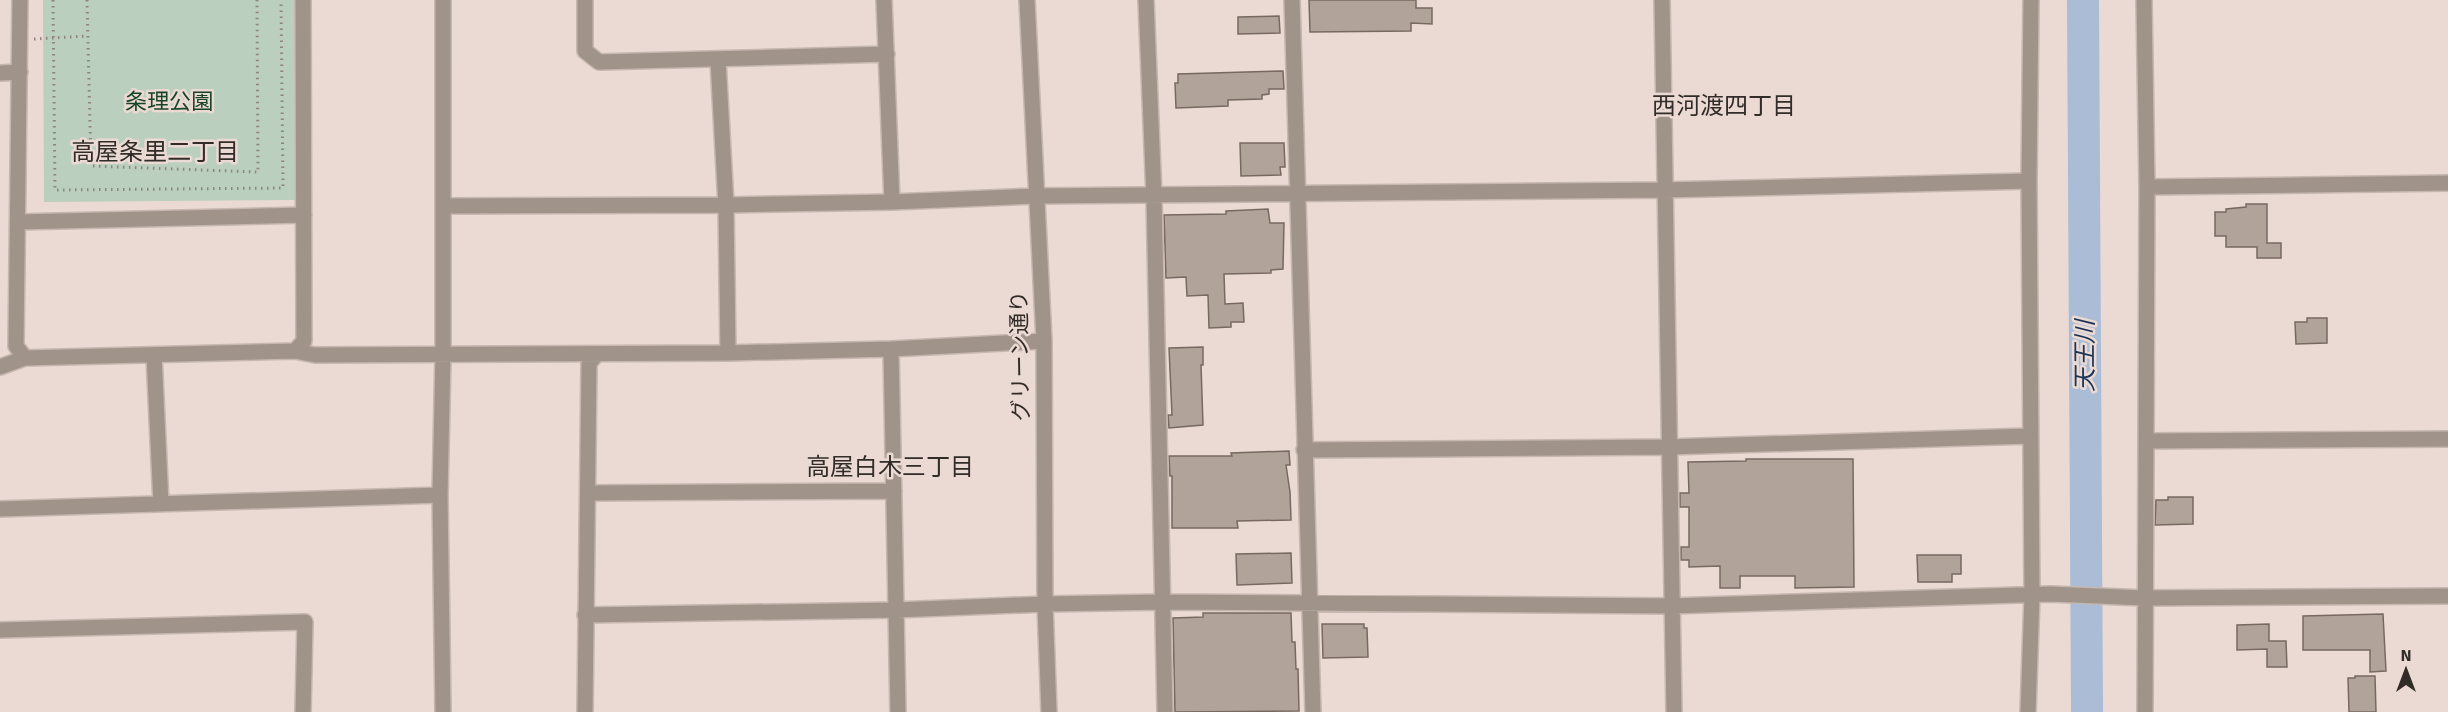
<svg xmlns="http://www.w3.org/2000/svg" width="2448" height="712" font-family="Signika,'Noto Sans JP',sans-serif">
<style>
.green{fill:#bacfbe}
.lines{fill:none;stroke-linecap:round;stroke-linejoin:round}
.river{stroke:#aabcd6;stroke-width:32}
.building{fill:#b1a39a;stroke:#776961;stroke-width:1.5}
.minor-casing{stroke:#c6b7b1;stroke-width:18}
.path{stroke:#8e837e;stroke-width:3;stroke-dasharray:1.5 4.5;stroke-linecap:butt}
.minor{stroke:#9f938a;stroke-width:15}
.labels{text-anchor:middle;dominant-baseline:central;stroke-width:5;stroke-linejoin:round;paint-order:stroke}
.park-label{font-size:22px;fill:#184527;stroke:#ebdad3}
.street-label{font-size:22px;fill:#322c29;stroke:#ebdad3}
.neighbourhood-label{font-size:24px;fill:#322c29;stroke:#ebdad3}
.water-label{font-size:24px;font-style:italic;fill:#1b3458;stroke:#ebdad3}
</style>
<rect width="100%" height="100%" fill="#ebdad3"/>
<path class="green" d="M 43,0 L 294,0 L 295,200 L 44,202 Z"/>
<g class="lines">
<path class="river" d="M 2083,0 L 2087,712"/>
</g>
<path class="building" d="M 1309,0 L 1416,0 L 1416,8 L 1432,8 L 1432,24 L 1411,23 L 1411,31 L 1310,32 Z
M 1279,16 L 1280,33 L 1238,34 L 1238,17 Z
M 1283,71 L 1284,89 L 1269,89 L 1269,94 L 1262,95 L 1262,99 L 1228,100 L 1228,106 L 1176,108 L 1175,83 L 1178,83 L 1178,74 Z
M 1240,143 L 1284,143 L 1285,167 L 1280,167 L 1281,175 L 1241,176 Z
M 2246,204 L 2267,204 L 2267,243 L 2281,243 L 2281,258 L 2257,258 L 2257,247 L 2226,247 L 2226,236 L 2215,236 L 2215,212 L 2226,212 L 2226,209 L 2246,207 Z
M 1268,209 L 1270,223 L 1284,223 L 1283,269 L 1271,270 L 1271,273 L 1224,274 L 1225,304 L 1243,303 L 1244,322 L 1231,322 L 1231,327 L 1209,328 L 1208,295 L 1187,296 L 1186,277 L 1166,278 L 1164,215 L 1226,214 L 1226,211 Z
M 2307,318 L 2327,318 L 2327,343 L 2296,344 L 2295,322 L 2307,322 Z
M 1203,347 L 1203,365 L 1201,365 L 1203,425 L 1169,428 L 1168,415 L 1172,415 L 1169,348 Z
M 1289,451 L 1290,465 L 1286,465 L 1290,492 L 1291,520 L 1237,521 L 1238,528 L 1172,528 L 1172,476 L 1170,476 L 1169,456 L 1232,456 L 1231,453 Z
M 1746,459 L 1853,459 L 1854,587 L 1795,588 L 1795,576 L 1740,576 L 1740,588 L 1720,588 L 1720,566 L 1689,567 L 1689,560 L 1681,560 L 1681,547 L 1689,547 L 1689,507 L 1680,507 L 1680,493 L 1689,493 L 1688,462 L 1746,461 Z
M 2168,497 L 2193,497 L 2193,524 L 2155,525 L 2156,500 L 2168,500 Z
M 1291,553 L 1292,583 L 1237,585 L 1236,554 Z
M 1917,555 L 1961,555 L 1961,574 L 1952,574 L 1952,582 L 1918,582 Z
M 1203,613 L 1291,613 L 1292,642 L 1295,642 L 1296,669 L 1298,669 L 1299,711 L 1175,712 L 1173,618 L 1203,617 Z
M 2383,614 L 2386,671 L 2370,672 L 2370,650 L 2303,650 L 2303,616 Z
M 1322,624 L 1364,624 L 1364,628 L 1367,628 L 1368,657 L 1323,658 Z
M 2269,624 L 2269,641 L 2286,641 L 2287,667 L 2267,667 L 2267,649 L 2237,650 L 2237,625 Z
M 2355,676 L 2375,676 L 2376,712 L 2349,712 L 2348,678 L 2355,678 Z"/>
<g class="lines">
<defs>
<path id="minor" d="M 20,0 L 16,346 L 25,358 L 295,351 L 304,341 L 303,0
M 585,0 L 585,51 L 599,62 L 887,54
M 884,0 L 892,202
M 1027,0 L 1044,341 L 1045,604 L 1049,712
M 1146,0 L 1154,197 L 1165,712
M 1292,0 L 1313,712
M 1662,0 L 1674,712
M 2144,0 L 2147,187 L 2145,712
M 718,60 L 726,205 L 728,353
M 0,73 L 20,72
M 2147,187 L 2448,183
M 444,206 L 726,205 L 892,202 L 1036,196 L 1664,190 L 2029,181
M 18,222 L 304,215
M 891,349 L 1044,341
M 295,351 L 315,355 L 728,353 L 891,349 L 898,712
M 154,355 L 161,504
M 0,367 L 25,358
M 2146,441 L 2448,439
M 1304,450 L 1668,447 L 2030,436
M 588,493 L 894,491
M 0,509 L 440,495
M 585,615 L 896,610 L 1045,604 L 1163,602 L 1671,606 L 2051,594 L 2145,598 L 2448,596
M 0,630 L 305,622 L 303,712
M 443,712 L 440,495 L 443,354 L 443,0
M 585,712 L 589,363 L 597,354
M 2028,712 L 2032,596 L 2029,181 L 2031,0"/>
</defs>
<use href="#minor" class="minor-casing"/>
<path class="path" d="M 53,0 L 55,190 L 283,188 L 281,0
M 87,0 L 91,166 L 258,172 L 257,0
M 34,39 L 87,36"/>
<use href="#minor" class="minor"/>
</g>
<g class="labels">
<g class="park-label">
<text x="169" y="101">条理公園</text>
</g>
<g class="street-label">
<text transform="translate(1020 356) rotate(-91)">グリーン通り</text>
</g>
<g class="neighbourhood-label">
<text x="1724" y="106">西河渡四丁目</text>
<text x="155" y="152">高屋条里二丁目</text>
<text x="890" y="467">高屋白木三丁目</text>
</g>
<g class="water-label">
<text transform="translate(2085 356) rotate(-90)">天王川</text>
</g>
</g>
<g transform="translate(2406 670)" stroke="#ebdad3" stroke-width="4.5" paint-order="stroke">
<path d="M0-4.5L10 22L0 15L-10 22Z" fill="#322c29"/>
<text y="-9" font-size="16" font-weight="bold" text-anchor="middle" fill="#322c29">N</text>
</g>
</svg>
